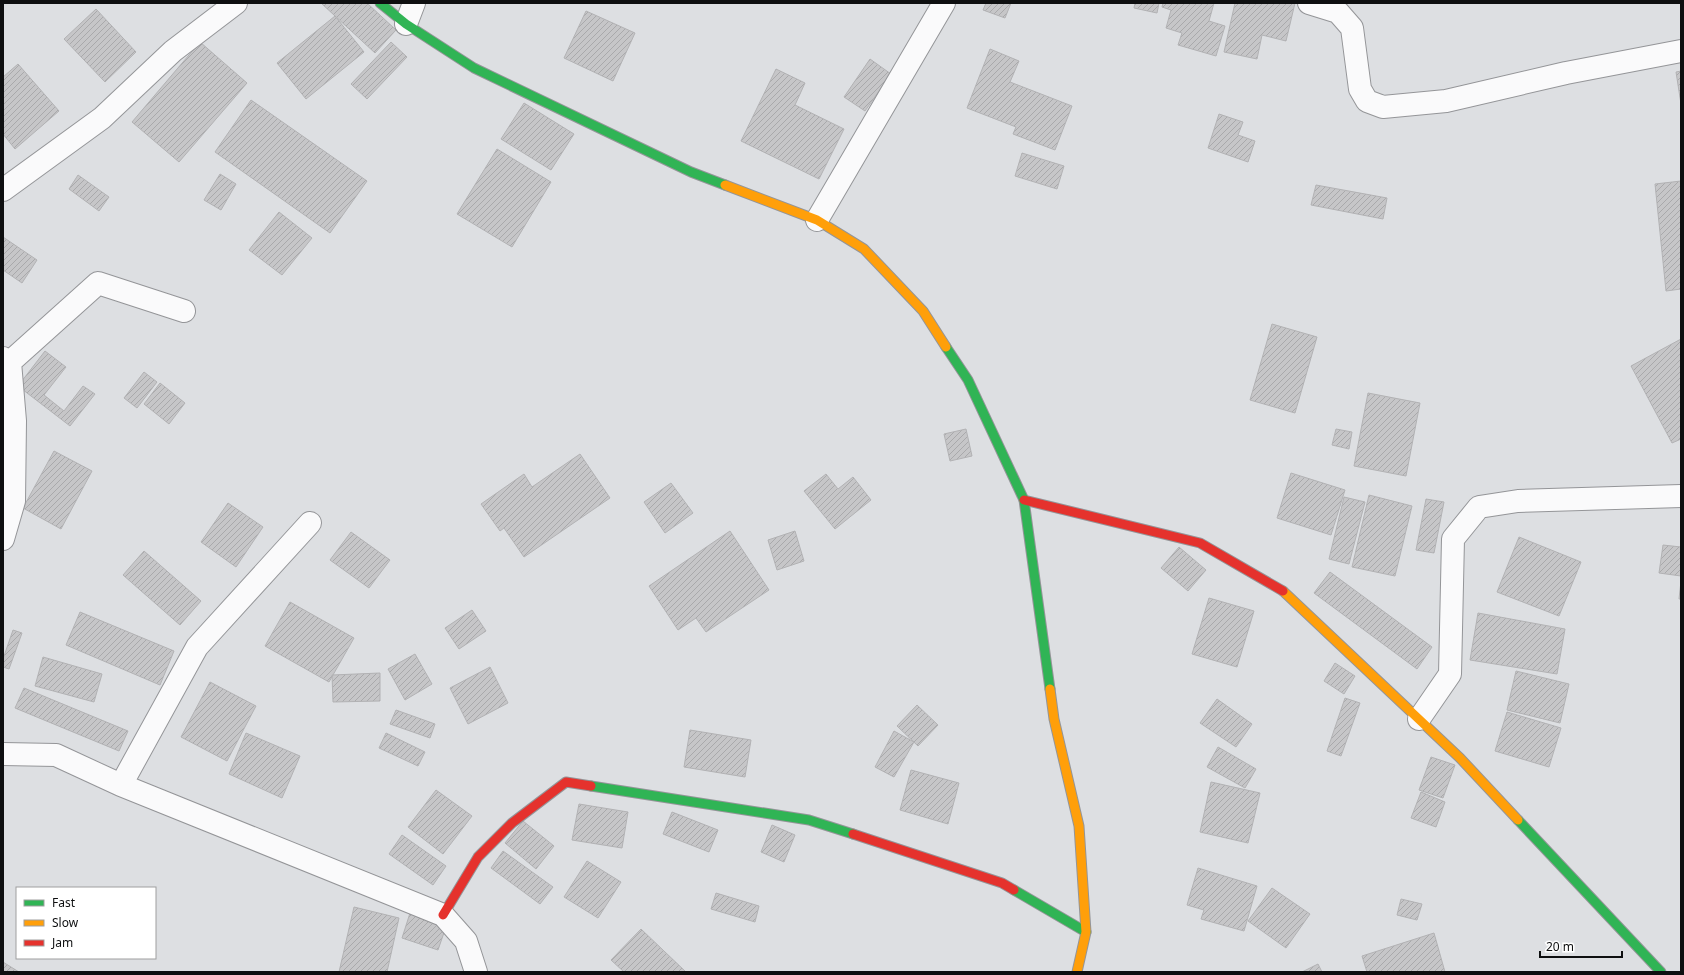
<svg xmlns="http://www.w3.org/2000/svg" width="1684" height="975" font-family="'Noto Sans',sans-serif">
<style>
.building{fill:url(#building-hatch);stroke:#b2b2b4}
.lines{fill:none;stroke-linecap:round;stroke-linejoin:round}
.street-casing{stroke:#949598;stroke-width:24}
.fast-casing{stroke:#949598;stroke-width:11}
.slow-casing{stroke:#949598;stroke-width:11}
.jam-casing{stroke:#949598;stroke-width:11}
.street{stroke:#fafafb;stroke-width:22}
.fast{stroke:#30b455;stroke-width:9}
.slow{stroke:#ff9f0a;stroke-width:9}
.jam{stroke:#e5322d;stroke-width:9}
</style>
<defs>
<pattern id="building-hatch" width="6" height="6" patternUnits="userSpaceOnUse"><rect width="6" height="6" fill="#c6c6c8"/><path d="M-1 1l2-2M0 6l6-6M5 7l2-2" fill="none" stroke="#a9a9ab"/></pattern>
</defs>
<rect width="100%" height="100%" fill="#dddfe2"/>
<path class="building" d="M 321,3 L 367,3 L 396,30 L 375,53 Z
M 986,3 L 1011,3 L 1005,18 L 983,10 Z
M 1135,3 L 1159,3 L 1157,13 L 1134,8 Z
M 1163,3 L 1214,3 L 1209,21 L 1225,26 L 1216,56 L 1178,45 L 1182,33 L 1166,28 L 1171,10 L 1162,7 Z
M 1235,3 L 1295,3 L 1286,41 L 1262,35 L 1257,59 L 1224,52 Z
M 96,9 L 136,52 L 105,82 L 64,39 Z
M 586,11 L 635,33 L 613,81 L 564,58 Z
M 335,16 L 364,52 L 306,99 L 277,63 Z
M 200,42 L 247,83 L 179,162 L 132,122 Z
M 391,42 L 407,57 L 367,99 L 351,84 Z
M 990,49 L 1019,61 L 1010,82 L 1072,106 L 1055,150 L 1013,134 L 1016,127 L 967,108 Z
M 870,59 L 891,74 L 865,111 L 844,97 Z
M 18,64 L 59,111 L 15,149 L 3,134 L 3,77 Z
M 776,69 L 805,83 L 795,105 L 844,129 L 819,179 L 741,141 Z
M 1681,71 L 1681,104 L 1676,72 Z
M 251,100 L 367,181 L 330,233 L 215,152 Z
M 524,103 L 574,134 L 551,170 L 501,139 Z
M 1219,114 L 1243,122 L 1238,135 L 1255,141 L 1248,162 L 1208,148 Z
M 497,149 L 551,182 L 512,247 L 457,214 Z
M 1022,153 L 1064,166 L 1057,189 L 1015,176 Z
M 220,174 L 236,184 L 221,210 L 204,200 Z
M 78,175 L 109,197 L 99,211 L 69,189 Z
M 1681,181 L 1681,289 L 1666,291 L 1655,184 Z
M 1316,185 L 1387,198 L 1383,219 L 1311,205 Z
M 279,212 L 312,238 L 282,275 L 249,250 Z
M 3,237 L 37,260 L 22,283 L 3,270 Z
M 1272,324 L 1317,337 L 1295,413 L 1250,400 Z
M 1681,339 L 1681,439 L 1672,443 L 1631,366 Z
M 45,351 L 66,367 L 44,395 L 64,411 L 83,386 L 95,394 L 70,426 L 18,386 Z
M 144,372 L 157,382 L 137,408 L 124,398 Z
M 160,383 L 185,403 L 169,424 L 144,404 Z
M 1368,393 L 1420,403 L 1406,476 L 1354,466 Z
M 966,429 L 972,456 L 950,461 L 944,434 Z
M 1336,429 L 1352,432 L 1349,449 L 1332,445 Z
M 54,451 L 92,471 L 61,529 L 23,508 Z
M 580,454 L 610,498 L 524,557 L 504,528 L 500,531 L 481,504 L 524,474 L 532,487 Z
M 1291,473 L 1345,490 L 1331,535 L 1277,518 Z
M 826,474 L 838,489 L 853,477 L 871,500 L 835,529 L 804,491 Z
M 671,483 L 693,513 L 665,533 L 644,502 Z
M 1369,495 L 1412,506 L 1395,576 L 1352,567 Z
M 1344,497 L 1365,502 L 1349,564 L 1329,559 Z
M 1426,499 L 1444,502 L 1434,553 L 1416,550 Z
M 228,503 L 263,527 L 236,567 L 201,542 Z
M 730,531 L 769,590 L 706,632 L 696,618 L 678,630 L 649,586 Z
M 795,531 L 804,561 L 777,570 L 768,540 Z
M 351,532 L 390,560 L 369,588 L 330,560 Z
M 1519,537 L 1581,562 L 1559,616 L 1497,592 Z
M 1663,545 L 1681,547 L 1681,576 L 1659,573 Z
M 1179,547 L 1206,570 L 1188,591 L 1161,568 Z
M 144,551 L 201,601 L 180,625 L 123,575 Z
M 1330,572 L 1432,647 L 1417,669 L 1314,593 Z
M 1681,581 L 1681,599 L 1679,599 Z
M 1209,598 L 1254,611 L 1237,667 L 1192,654 Z
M 290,602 L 354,638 L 329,682 L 265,646 Z
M 472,610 L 486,631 L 459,649 L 445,628 Z
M 80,612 L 174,651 L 160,685 L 66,645 Z
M 1478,613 L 1565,629 L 1557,674 L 1470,660 Z
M 13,630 L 22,633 L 9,669 L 3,667 L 3,659 Z
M 415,654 L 432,684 L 405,700 L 388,669 Z
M 43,657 L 102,674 L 94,702 L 35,686 Z
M 1335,663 L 1355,676 L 1344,694 L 1324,681 Z
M 490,667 L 508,703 L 468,724 L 450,688 Z
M 1516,671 L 1569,684 L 1560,723 L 1507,710 Z
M 380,673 L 380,701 L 333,702 L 332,675 Z
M 210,682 L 256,706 L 227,761 L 181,737 Z
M 24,688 L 128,731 L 119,751 L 15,708 Z
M 1345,698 L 1360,703 L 1341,756 L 1327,751 Z
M 1217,699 L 1252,724 L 1236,747 L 1200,723 Z
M 917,705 L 938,725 L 918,746 L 897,726 Z
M 396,710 L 435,724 L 430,738 L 390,724 Z
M 1507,712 L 1561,728 L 1549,767 L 1495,751 Z
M 690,730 L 751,740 L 745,777 L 684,767 Z
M 894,731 L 914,742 L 894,777 L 875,767 Z
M 246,733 L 300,756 L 282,798 L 229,774 Z
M 386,733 L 425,752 L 418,766 L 379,748 Z
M 1218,747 L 1256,769 L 1245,788 L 1207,767 Z
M 1431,757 L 1455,765 L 1443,798 L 1419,790 Z
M 911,770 L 959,783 L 948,824 L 900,810 Z
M 1211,782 L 1260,793 L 1248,843 L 1200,832 Z
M 436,790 L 472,816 L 443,854 L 408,827 Z
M 1421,792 L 1445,802 L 1436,827 L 1411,818 Z
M 579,804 L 628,812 L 622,848 L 572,840 Z
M 672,812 L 718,830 L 709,852 L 663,834 Z
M 523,821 L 554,846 L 536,869 L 505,843 Z
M 772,825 L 795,835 L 784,862 L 761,852 Z
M 402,835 L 446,866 L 433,885 L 389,854 Z
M 503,851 L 553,887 L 540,904 L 491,868 Z
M 587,861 L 621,882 L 598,918 L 564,897 Z
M 1198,868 L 1257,886 L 1244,931 L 1201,919 L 1204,910 L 1187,905 Z
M 1272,888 L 1310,914 L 1286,948 L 1248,921 Z
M 716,893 L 759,906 L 755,922 L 711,909 Z
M 1401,899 L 1422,904 L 1417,920 L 1397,915 Z
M 354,907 L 399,918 L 387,972 L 339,972 Z
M 410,913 L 447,924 L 438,950 L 402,938 Z
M 641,929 L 686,972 L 624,972 L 611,960 Z
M 1434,933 L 1445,972 L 1367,972 L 1362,956 Z
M 3,962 L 19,972 L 3,972 Z
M 1318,964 L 1322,972 L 1302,972 Z"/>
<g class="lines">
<defs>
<path id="street" d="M 1309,3 L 1338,12 L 1352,28 L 1360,89 L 1367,101 L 1383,107 L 1446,101 L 1566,73 L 1681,51
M 406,24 L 414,3
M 3,190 L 102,118 L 173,51 L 236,3
M 817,220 L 944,3
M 3,358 L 10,362 L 15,421 L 14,501 L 3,539
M 10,362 L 98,283 L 184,311
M 1419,719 L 1450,674 L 1453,539 L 1479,507 L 1518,501 L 1681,496
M 3,754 L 56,755 L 121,785 L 443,915 L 466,941 L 476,972
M 121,785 L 197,647 L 310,523"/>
<path id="fast" d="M 380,3 L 406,24 L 474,68 L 691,172 L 725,185
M 946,347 L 968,380 L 1024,500 L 1050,689
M 591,786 L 809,820 L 853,834
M 1518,820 L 1661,972
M 1014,890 L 1086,932"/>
<path id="slow" d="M 725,185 L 817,220 L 864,249 L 923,311 L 946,347
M 1283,591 L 1460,758 L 1518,820
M 1050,689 L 1054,719 L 1079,826 L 1086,932 L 1077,972"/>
<path id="jam" d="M 1024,500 L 1200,543 L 1283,591
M 853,834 L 1002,883 L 1014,890
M 443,915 L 478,857 L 512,823 L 566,782 L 591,786"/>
</defs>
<use href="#street" class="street-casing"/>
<use href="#fast" class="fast-casing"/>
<use href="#slow" class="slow-casing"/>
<use href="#jam" class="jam-casing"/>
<use href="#street" class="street"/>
<use href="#fast" class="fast"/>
<use href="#slow" class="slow"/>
<use href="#jam" class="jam"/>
</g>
<rect width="1684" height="975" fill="none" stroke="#0e0f10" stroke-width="8"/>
<rect x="16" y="887" width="140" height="72" fill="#ffffff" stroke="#9f9f9f"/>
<rect x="24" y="900" width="20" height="6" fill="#30b455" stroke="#9f9f9f"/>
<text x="52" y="907" font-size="12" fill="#0e0f10">Fast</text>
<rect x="24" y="920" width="20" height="6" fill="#ff9f0a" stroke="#9f9f9f"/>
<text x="52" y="927" font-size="12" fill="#0e0f10">Slow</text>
<rect x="24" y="940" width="20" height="6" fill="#e5322d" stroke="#9f9f9f"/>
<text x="52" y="947" font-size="12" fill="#0e0f10">Jam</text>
<path d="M1540 951v6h82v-6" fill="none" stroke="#0e0f10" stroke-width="2"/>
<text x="1546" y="951" font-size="12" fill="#0e0f10" stroke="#ffffff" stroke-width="3" paint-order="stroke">20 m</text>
</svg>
